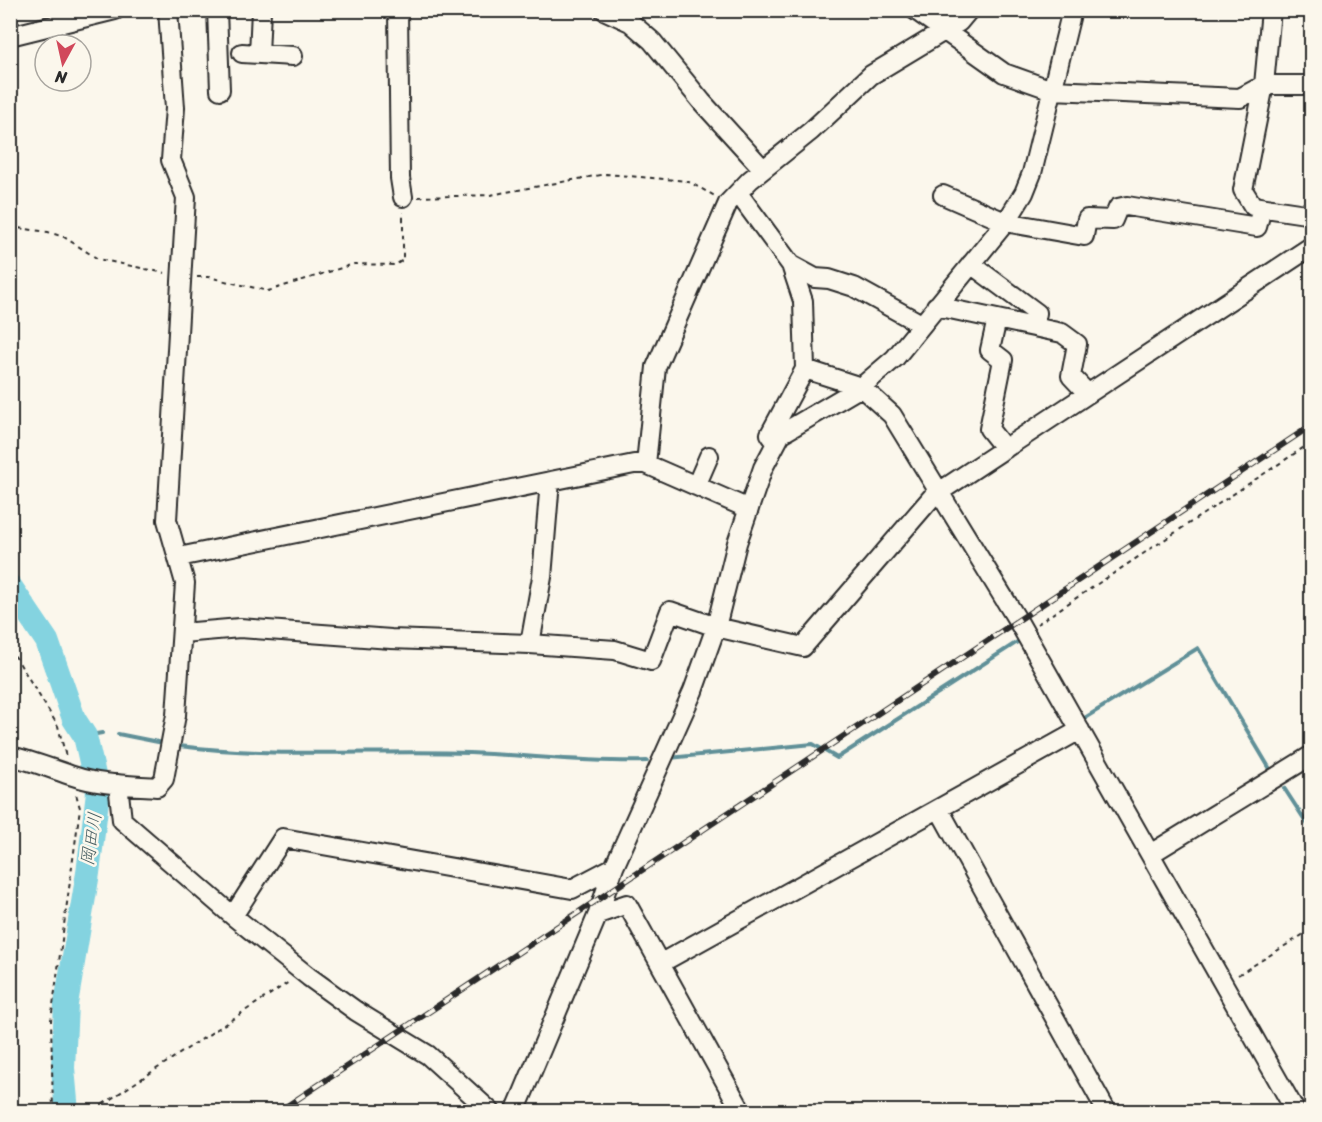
<svg xmlns="http://www.w3.org/2000/svg" width="1322" height="1122" font-family="Sriracha,'Klee One',sans-serif">
<style>
.lines{fill:none;stroke-linecap:round;stroke-linejoin:round}
.stream{stroke:#609098;stroke-width:4}
.river{stroke:#84d3e0;stroke-width:24}
.minor-casing{stroke:#2b2b2b;stroke-width:22}
.path{stroke:#2b2b2b;stroke-width:2;stroke-dasharray:4.5 4.5;stroke-linecap:butt}
.minor{stroke:#fbf7ec;stroke-width:18}
.rail-casing{stroke:#2b2b2b;stroke-width:6}
.rail{stroke:#fbf7ec;stroke-width:4;stroke-dasharray:11;stroke-linecap:butt}
.labels{text-anchor:middle;dominant-baseline:central;stroke-width:5;stroke-linejoin:round;paint-order:stroke}
.water-label{font-size:18px;font-style:italic;fill:#465d61;stroke:#fbf7ec}
</style>
<rect width="100%" height="100%" fill="#fbf7ec"/>
<filter id="ink" filterUnits="userSpaceOnUse"><feTurbulence type="fractalNoise" baseFrequency=".0167" numOctaves="2"/><feDisplacementMap in="SourceGraphic" scale="12" xChannelSelector="R" yChannelSelector="G"/><feConvolveMatrix kernelMatrix="1 2 1 2 8 2 1 2 1" color-interpolation-filters="sRGB"/></filter>
<g filter="url(#ink)">
<g class="lines">
<path class="stream" d="M 1083,719 L 1198,648 L 1270,769
M 118,734 L 163,743
M 85,736 L 102,733
M 179,746 C 275,758 373,750 470,753 C 529,755 587,763 647,761
M 669,758 L 813,744 L 837,758 L 1022,639
M 1284,788 L 1312,831"/>
<path class="river" d="M 10,586 L 47,641 L 74,719 L 85,736 L 98,792 L 88,873 L 66,1004 L 63,1068 L 67,1112"/>
<defs>
<path id="minor" d="M 217,10 L 220,90
M 398,10 L 400,178 L 403,197
M 604,10 L 630,22 L 652,41 L 702,102 L 763,169
M 915,10 L 1004,73 L 1052,90 L 1240,98 L 1264,85 L 1312,85
M 1271,10 L 1264,85 L 1243,190 L 1253,206 L 1312,215
M 10,36 L 115,10
M 242,53 L 293,56
M 259,54 L 261,10
M 738,193 L 791,265 L 803,301 L 805,369 L 861,387 L 892,415 L 1018,621 L 1296,1112
M 943,195 L 1005,222 L 1084,236 L 1087,219 L 1113,220 L 1118,208 L 1127,206 L 1257,227 L 1262,208
M 971,264 L 1037,313 L 1034,327
M 791,265 L 815,278 L 829,279 L 854,287 L 921,324
M 936,306 L 1062,333 L 1077,344 L 1071,376 L 1088,394
M 997,319 L 990,350 L 1003,360 L 989,429 L 1005,449
M 775,441 L 770,434 L 805,369
M 646,464 L 656,367 L 728,203 L 750,180 L 811,131 L 871,75 L 959,22 L 969,10
M 696,486 L 709,456
M 179,557 L 634,464 L 646,464 L 749,509
M 182,633 L 240,628 L 391,639 L 530,644 L 615,650 L 651,661 L 670,611 L 716,627 L 803,647 L 933,496 L 1312,246
M 530,644 L 542,577 L 550,481
M 10,756 C 32,761 52,769 73,776 C 99,785 129,785 157,787 L 164,779 L 176,715 L 185,583 L 167,520 L 186,197 L 171,160 L 175,108 L 168,10
M 118,784 L 122,820 L 233,916 L 309,977 L 356,1011 L 428,1055 L 491,1112
M 939,809 L 1107,1112
M 1152,853 L 1312,755
M 598,914 L 627,904 L 742,1112
M 233,916 L 283,838 L 572,889 L 614,867
M 661,963 L 1080,730
M 515,1112 L 598,914 L 614,867 L 693,691 L 716,627 L 737,543 L 763,468 L 781,434 L 861,387 L 895,358 L 1008,219 L 1024,193 L 1032,173 L 1072,10"/>
</defs>
<use href="#minor" class="minor-casing"/>
<path class="path" d="M 418,197 L 490,195 L 606,174 L 687,181 L 715,196
M 10,227 L 48,232 L 64,237 L 98,259 L 165,273
M 197,277 L 208,277 L 268,291 L 354,264 L 395,265 L 403,260 L 403,212
M 1037,624 L 1312,442
M 10,648 L 58,726 L 66,757
M 1238,975 L 1312,929
M 103,1104 L 289,982
M 53,1112 L 51,1020 L 80,808 L 76,794"/>
<use href="#minor" class="minor"/>
<defs>
<path id="rail" d="M 278,1112 L 1312,425"/>
</defs>
<use href="#rail" class="rail-casing"/>
<use href="#rail" class="rail"/>
</g>
</g>
<g class="labels">
<g class="water-label">
<text transform="translate(91 839) rotate(-81)">岡田川</text>
</g>
</g>
<rect width="1322" height="1122" fill="none" stroke="#fbf7ec" stroke-width="36"/>
<rect x="18" y="18" width="1286" height="1086" fill="none" stroke="#2b2b2b" stroke-width="2" filter="url(#ink)"/>
<g transform="translate(63 63) rotate(188)"><circle r="28" fill="#fbf7ec" stroke="#a8a59f" stroke-width="1.5"/>
<path d="M0-4.5L10 22L0 15L-10 22Z" fill="#d1495b"/>
<text y="-9" font-size="16" font-weight="bold" text-anchor="middle" fill="#2b2b2b">N</text>
</g>
</svg>
